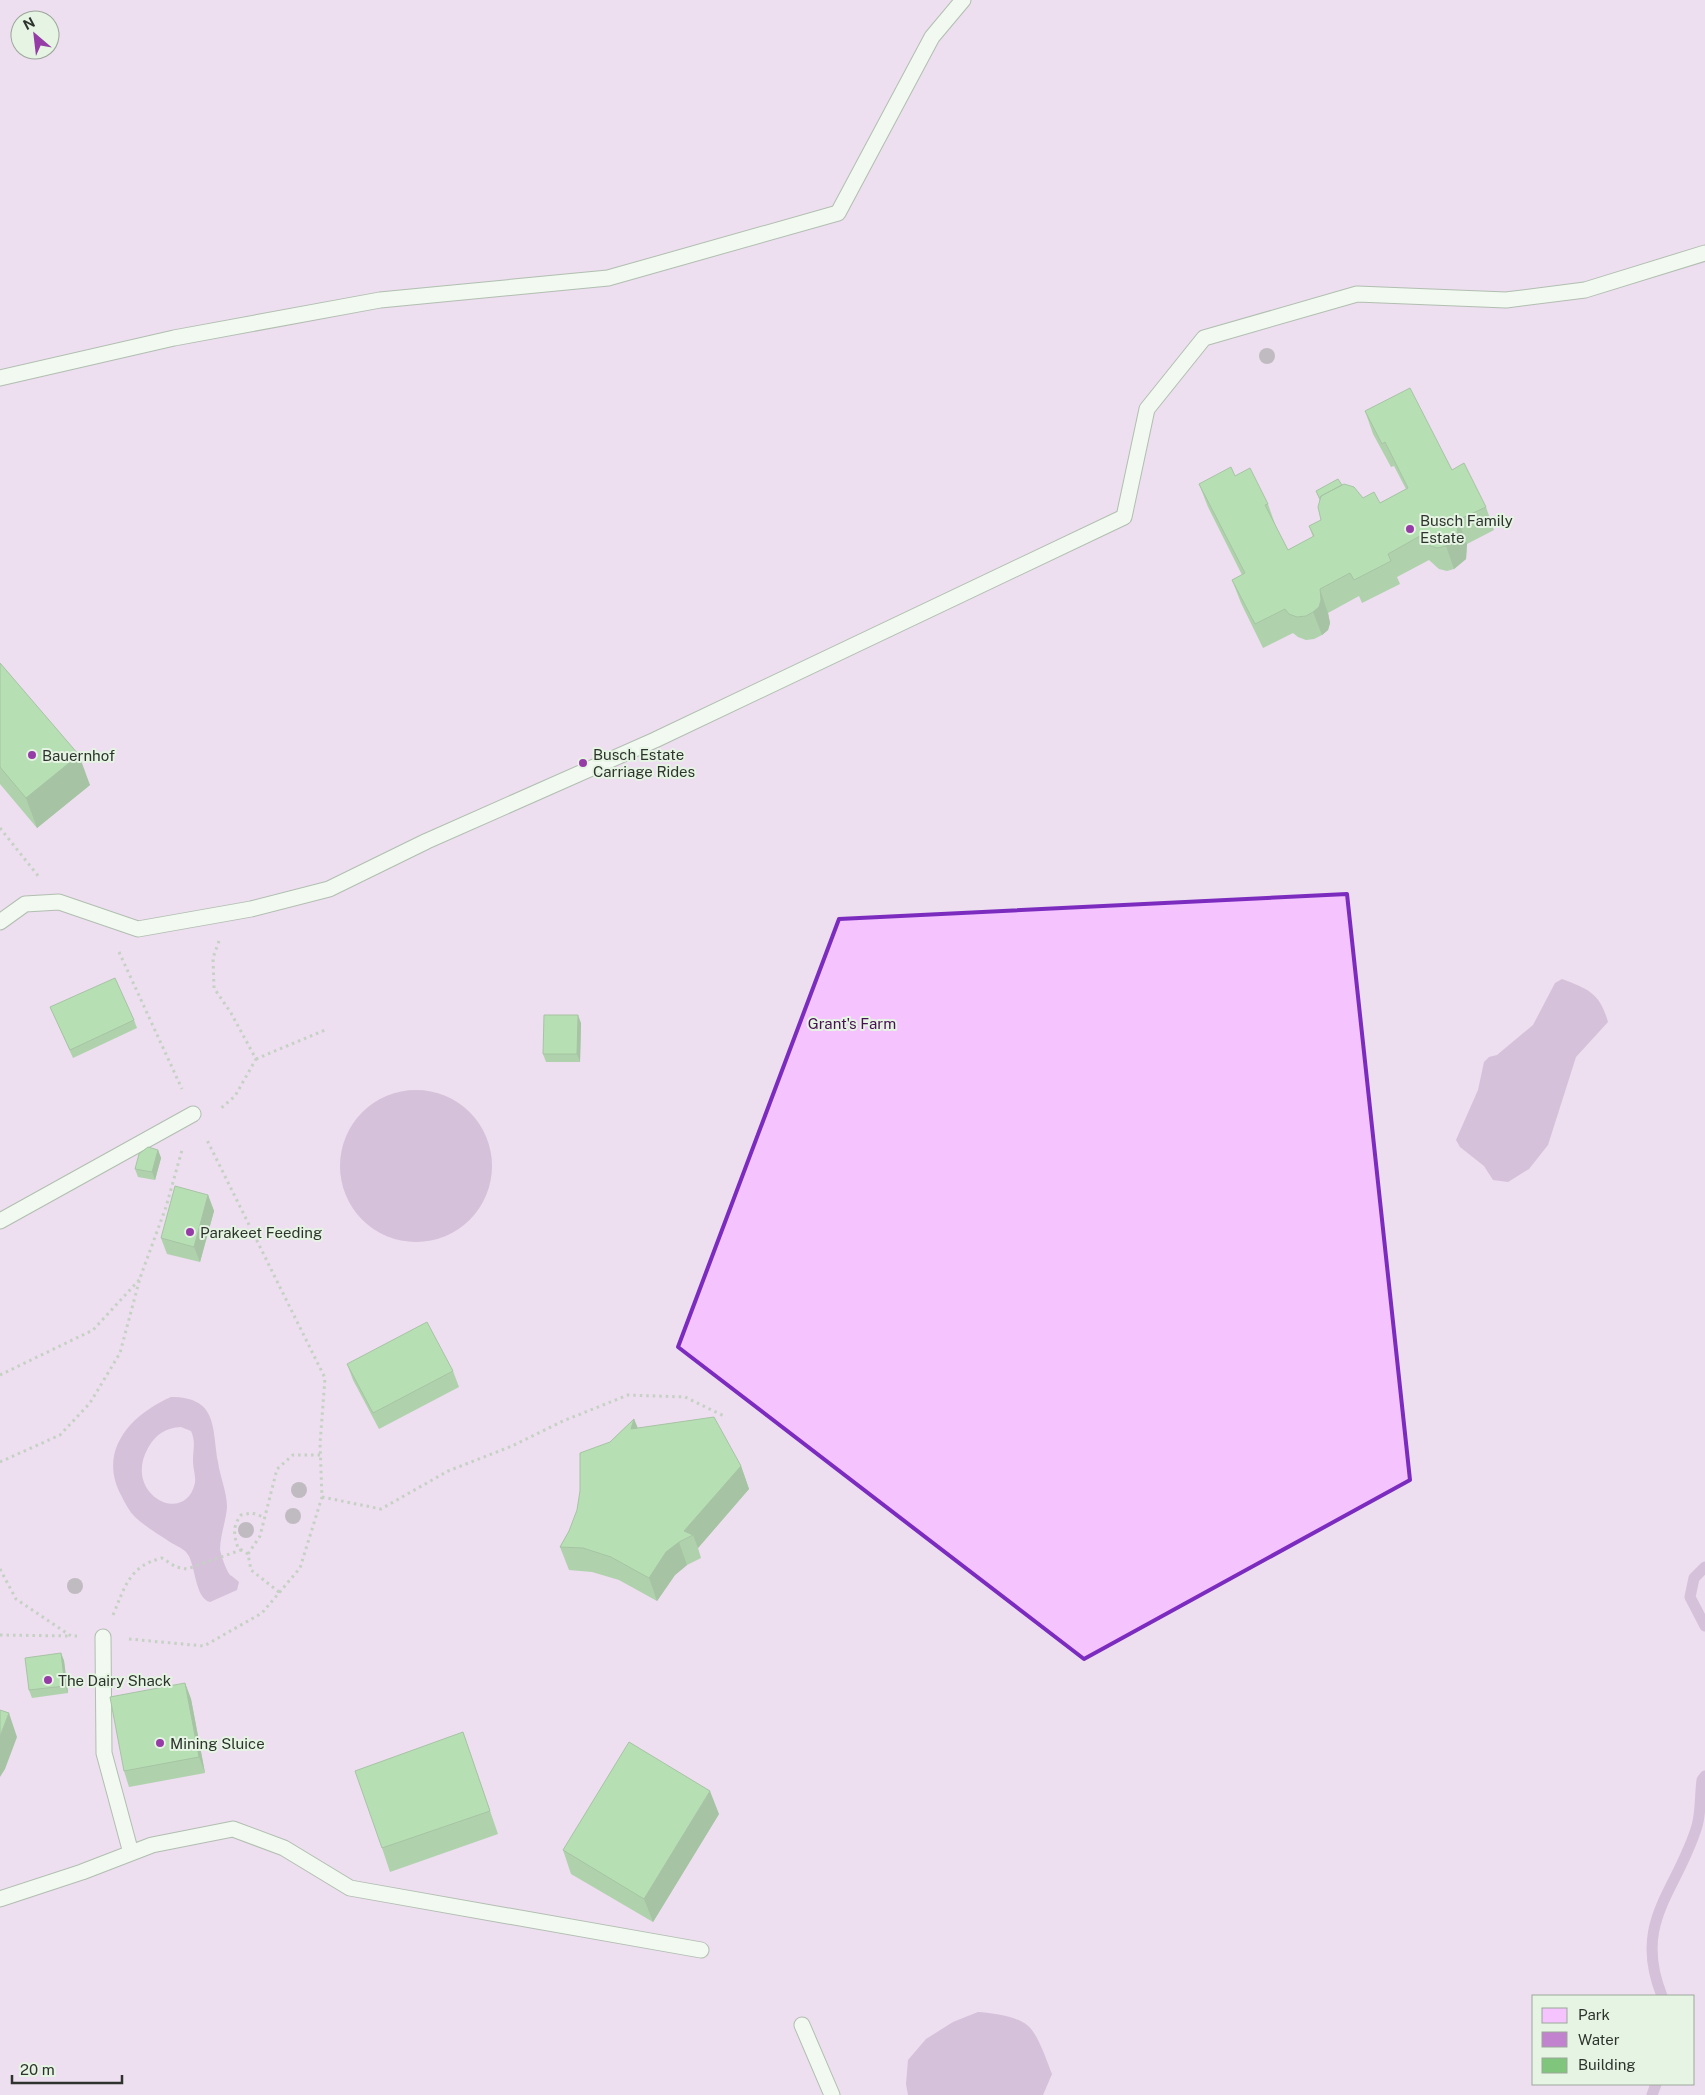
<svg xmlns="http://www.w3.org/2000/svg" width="1705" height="2095" font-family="'Public Sans',sans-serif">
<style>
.green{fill:#f5c3fe;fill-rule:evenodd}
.water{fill:#c283ce;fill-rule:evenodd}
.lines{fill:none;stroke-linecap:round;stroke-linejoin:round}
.stream{stroke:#c283ce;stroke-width:11}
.lane-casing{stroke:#717e70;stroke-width:17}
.path{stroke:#9ea99c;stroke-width:3;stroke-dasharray:2.5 4;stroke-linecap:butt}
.lane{stroke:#fff;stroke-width:15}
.tree{fill:#907794}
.wall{fill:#6da96a}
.shaded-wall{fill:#598a56}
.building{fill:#7fc57b;stroke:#598a56}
.marked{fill:none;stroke:#7b2cbf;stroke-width:4;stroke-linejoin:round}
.poi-dot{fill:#963ca7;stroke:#e5f4e3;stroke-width:2}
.labels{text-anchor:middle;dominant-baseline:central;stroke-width:4;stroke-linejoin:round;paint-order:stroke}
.poi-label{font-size:15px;fill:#2e342d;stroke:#e5f4e3;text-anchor:start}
.park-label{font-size:15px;fill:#4a1054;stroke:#e5f4e3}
</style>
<rect width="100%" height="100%" fill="#e5f4e3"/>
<path class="green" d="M 0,0 L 1705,0 L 1705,2095 L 0,2095 ZM 20,20 L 50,20 L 50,50 L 20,50 ZM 1534,1996 L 1694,1996 L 1694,2084 L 1534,2084 Z"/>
<path class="water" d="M 1562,979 C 1588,989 1600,993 1608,1022 L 1576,1057 L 1548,1145 L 1529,1169 L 1508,1182 L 1493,1180 L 1484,1166 L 1460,1147 L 1456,1140 L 1478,1090 L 1484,1062 L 1489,1057 L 1497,1055 L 1533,1025 L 1555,983 Z
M340 1166a76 76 0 1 1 152 0a76 76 0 1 1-152 0Z
M 171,1397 C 218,1397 212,1428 218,1462 C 220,1477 227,1492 227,1507 C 226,1521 220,1536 220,1550 C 221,1555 226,1570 230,1575 C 233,1577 236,1579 239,1582 L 237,1590 L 210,1602 C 194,1598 196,1562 186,1552 C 182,1548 175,1545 170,1542 C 158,1534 146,1527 135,1517 C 129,1511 125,1503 121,1495 C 97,1450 132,1414 171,1397 ZM 181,1427 L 191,1431 C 196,1442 193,1449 193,1461 C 193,1469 196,1476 195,1483 C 185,1527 122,1494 148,1448 C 156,1434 165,1428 181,1427 Z
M 978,2012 C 991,2013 1016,2016 1027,2025 C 1038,2033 1047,2062 1052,2074 L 1043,2095 L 908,2095 L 906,2084 L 908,2060 L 926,2039 L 953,2022 Z"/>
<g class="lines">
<path class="stream" d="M 1705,1567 L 1694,1578 L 1690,1597 L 1705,1626
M 1662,1996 C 1632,1921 1677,1892 1697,1826 C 1701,1812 1700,1795 1702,1780 L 1705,1776
M 1652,2095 L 1656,2084"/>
<defs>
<path id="lane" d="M 0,378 L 174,338 L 380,300 L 608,278 L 838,213 L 932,37 L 963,0
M 0,922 L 25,904 L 59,902 L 138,929 L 251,909 L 329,889 L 427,841 L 655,740 L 1124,517 L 1147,409 L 1204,338 L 1357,294 L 1506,300 L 1585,290 L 1705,253
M 0,1221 L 193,1114
M 103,1637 L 104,1753 L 131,1853
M 0,1899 L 82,1872 L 152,1845 L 233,1829 L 284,1848 L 350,1888 L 701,1950
M 802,2025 L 832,2095"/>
</defs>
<use href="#lane" class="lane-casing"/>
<path class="path" d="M 0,828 L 39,877
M 219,941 L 213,958 L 214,988 L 231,1013 L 256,1059 L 235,1096 L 219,1110
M 119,952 L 182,1089
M 256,1059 L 325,1030
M 0,1375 L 93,1330 L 140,1279
M 0,1462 L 60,1435 L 90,1403 L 120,1353 L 140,1278 L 166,1207 L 182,1150
M 322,1497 L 381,1509 L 448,1471 L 512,1446 L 563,1421 L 628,1395 L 685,1397 L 726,1417
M 248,1554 L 238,1548 C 234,1535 232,1527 241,1515 L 252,1513 L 264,1517
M 0,1569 L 16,1599 L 71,1636 L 77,1636
M 279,1592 L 251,1570 L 248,1554 L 260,1536 L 277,1469 L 293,1455 L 320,1455
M 113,1615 C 125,1587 129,1566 162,1558 L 176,1567 L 187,1569 L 241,1550
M 0,1635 L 70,1636
M 129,1639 L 204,1646 L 262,1613 L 300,1568 L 322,1497 L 320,1444 L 325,1378 L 206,1138"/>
<use href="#lane" class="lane"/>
</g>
<g class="tree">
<circle cx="1267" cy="356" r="8"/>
<circle cx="299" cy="1490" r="8"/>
<circle cx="293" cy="1516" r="8"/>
<circle cx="246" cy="1530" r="8"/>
<circle cx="75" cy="1586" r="8"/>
</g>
<path class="wall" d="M 1365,411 L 1452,470 L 1486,507 L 1494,530 L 1467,544 L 1466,559 L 1454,569 L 1447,571 L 1439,569 L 1429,560 L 1397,577 L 1400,584 L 1362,603 L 1359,596 L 1328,613 L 1330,623 L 1328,630 L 1322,635 L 1314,639 L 1306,640 L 1298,637 L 1293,633 L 1263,648 L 1241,603 L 1232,580 L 1242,575 L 1208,507 L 1199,484 L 1235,476 L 1268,504 L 1276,527 L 1288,550 L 1313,537 L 1309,526 L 1321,520 L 1320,501 L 1316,491 L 1342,485 L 1363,498 L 1380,503 L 1406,489 L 1394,466 L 1391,467 L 1373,434 Z
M 0,663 L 90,785 L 37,828 L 0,784 Z
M 50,1007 L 134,1020 L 137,1028 L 73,1058 Z
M 581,1023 L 580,1062 L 546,1062 L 543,1054 Z
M 158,1150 L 161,1158 L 155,1180 L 138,1177 L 135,1169 Z
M 208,1195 L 214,1211 L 200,1262 L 167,1254 L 161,1238 Z
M 347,1364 L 453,1371 L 459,1387 L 379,1429 L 353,1380 Z
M 634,1419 L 638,1428 L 741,1466 L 749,1489 L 698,1548 L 701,1558 L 687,1565 L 675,1575 L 657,1601 L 619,1580 L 592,1572 L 569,1570 L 560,1547 L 569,1531 L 610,1442 Z
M 61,1653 L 64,1661 L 68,1693 L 32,1698 L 29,1690 Z
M 185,1683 L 191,1699 L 205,1773 L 129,1787 L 124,1771 Z
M 463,1732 L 498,1834 L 390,1872 L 382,1848 Z
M 719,1814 L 653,1922 L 571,1874 L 563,1850 Z"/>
<path class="shaded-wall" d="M 1458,520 L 1467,544 L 1466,559 L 1454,569 L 1446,546 Z
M 1320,589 L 1328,613 L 1330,623 L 1328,630 L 1322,635 L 1313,612 Z
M 79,755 L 90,785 L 37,828 L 26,798 Z
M 578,1015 L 581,1023 L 580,1062 L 577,1054 Z
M 158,1150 L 161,1158 L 155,1180 L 152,1172 Z
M 208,1195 L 214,1211 L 200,1262 L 194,1247 Z
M 634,1419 L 643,1443 L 631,1429 Z
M 741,1466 L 749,1489 L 698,1548 L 693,1535 L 684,1531 Z
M 679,1542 L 687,1565 L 675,1575 L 657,1601 L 649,1578 L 666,1552 Z
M 61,1653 L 64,1661 L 68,1693 L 65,1686 Z
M 185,1683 L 191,1699 L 205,1773 L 199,1757 Z
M 9,1713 L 17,1737 L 5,1769 L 0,1777 L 0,1736 Z
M 710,1791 L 719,1814 L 653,1922 L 644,1899 Z"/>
<path class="building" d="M 1410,388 L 1452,470 L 1464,463 L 1486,507 L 1458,520 L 1457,536 L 1446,546 L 1438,548 L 1430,546 L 1420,536 L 1388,554 L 1391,561 L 1354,580 L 1350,573 L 1320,589 L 1321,600 L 1319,607 L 1313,612 L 1306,616 L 1297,617 L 1289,614 L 1285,609 L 1255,624 L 1232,580 L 1245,573 L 1199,484 L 1231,467 L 1235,476 L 1250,468 L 1268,504 L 1265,505 L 1288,550 L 1314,536 L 1309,526 L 1321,520 L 1318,507 L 1321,496 L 1344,484 L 1354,487 L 1363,498 L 1374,492 L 1380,503 L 1408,488 L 1385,442 L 1382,444 L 1365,411 Z
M 1338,479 L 1342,485 L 1321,496 L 1320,499 L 1316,491 Z
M 0,663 L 79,755 L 26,798 L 0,767 Z
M 115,978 L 134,1020 L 70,1050 L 50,1007 Z
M 544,1015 L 578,1015 L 577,1054 L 543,1054 Z
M 148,1147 L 158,1150 L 152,1172 L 135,1169 L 139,1154 Z
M 175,1186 L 208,1195 L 194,1247 L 161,1238 Z
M 427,1322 L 453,1371 L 373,1413 L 347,1364 Z
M 714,1417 L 741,1466 L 684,1531 L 693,1535 L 679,1542 L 666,1552 L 649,1578 L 611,1557 L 583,1548 L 560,1547 L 569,1531 L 577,1510 L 580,1491 L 580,1453 L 610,1442 L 634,1419 L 631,1429 Z
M 61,1653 L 65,1686 L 29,1690 L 25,1658 Z
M 185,1683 L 199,1757 L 124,1771 L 110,1697 Z
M 0,1710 L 9,1713 L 0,1736 Z
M 463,1732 L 490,1811 L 382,1848 L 355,1771 Z
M 629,1742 L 710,1791 L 644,1899 L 563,1850 Z"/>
<path d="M0 0H1705V2095H0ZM 1347,894 L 1410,1480 L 1084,1659 L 678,1347 L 839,919 Z" fill="#e5f4e3" fill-opacity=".55" fill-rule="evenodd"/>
<path class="marked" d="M 1347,894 L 1410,1480 L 1084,1659 L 678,1347 L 839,919 Z"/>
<g class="poi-dot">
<circle cx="1410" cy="529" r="5"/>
<circle cx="32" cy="755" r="5"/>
<circle cx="583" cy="763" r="5"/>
<circle cx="190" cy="1232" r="5"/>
<circle cx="48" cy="1680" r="5"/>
<circle cx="160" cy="1743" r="5"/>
</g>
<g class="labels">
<g class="poi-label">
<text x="1420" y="520">Busch Family<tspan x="1420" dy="17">Estate</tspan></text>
<text x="593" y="754">Busch Estate<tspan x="593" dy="17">Carriage Rides</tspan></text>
<text x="42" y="755">Bauernhof</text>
<text x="200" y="1232">Parakeet Feeding</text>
<text x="58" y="1680">The Dairy Shack</text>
<text x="170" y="1743">Mining Sluice</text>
</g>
<g class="park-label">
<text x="852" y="1023">Grant's Farm</text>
</g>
</g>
<rect x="1532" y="1995" width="162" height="90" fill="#e5f4e3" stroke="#9ca79a"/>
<rect x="1542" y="2008" width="25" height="15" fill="#f5c3fe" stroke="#9ca79a"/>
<text x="1578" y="2020" font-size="15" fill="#2e342d">Park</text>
<rect x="1542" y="2032" width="25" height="15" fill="#c283ce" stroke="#9ca79a"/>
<text x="1578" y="2045" font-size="15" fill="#2e342d">Water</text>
<rect x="1542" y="2058" width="25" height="15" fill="#7fc57b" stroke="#9ca79a"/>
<text x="1578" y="2070" font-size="15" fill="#2e342d">Building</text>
<g transform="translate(35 35) rotate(332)"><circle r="24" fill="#e5f4e3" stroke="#9ca79a"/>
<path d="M0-4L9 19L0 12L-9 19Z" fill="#963ca7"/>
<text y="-8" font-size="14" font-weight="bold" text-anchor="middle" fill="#2e342d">N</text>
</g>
<path d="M12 2075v8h110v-8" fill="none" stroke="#2e342d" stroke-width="2.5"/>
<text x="20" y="2075" font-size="15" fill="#2e342d" stroke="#e5f4e3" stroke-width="4" paint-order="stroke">20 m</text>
</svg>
